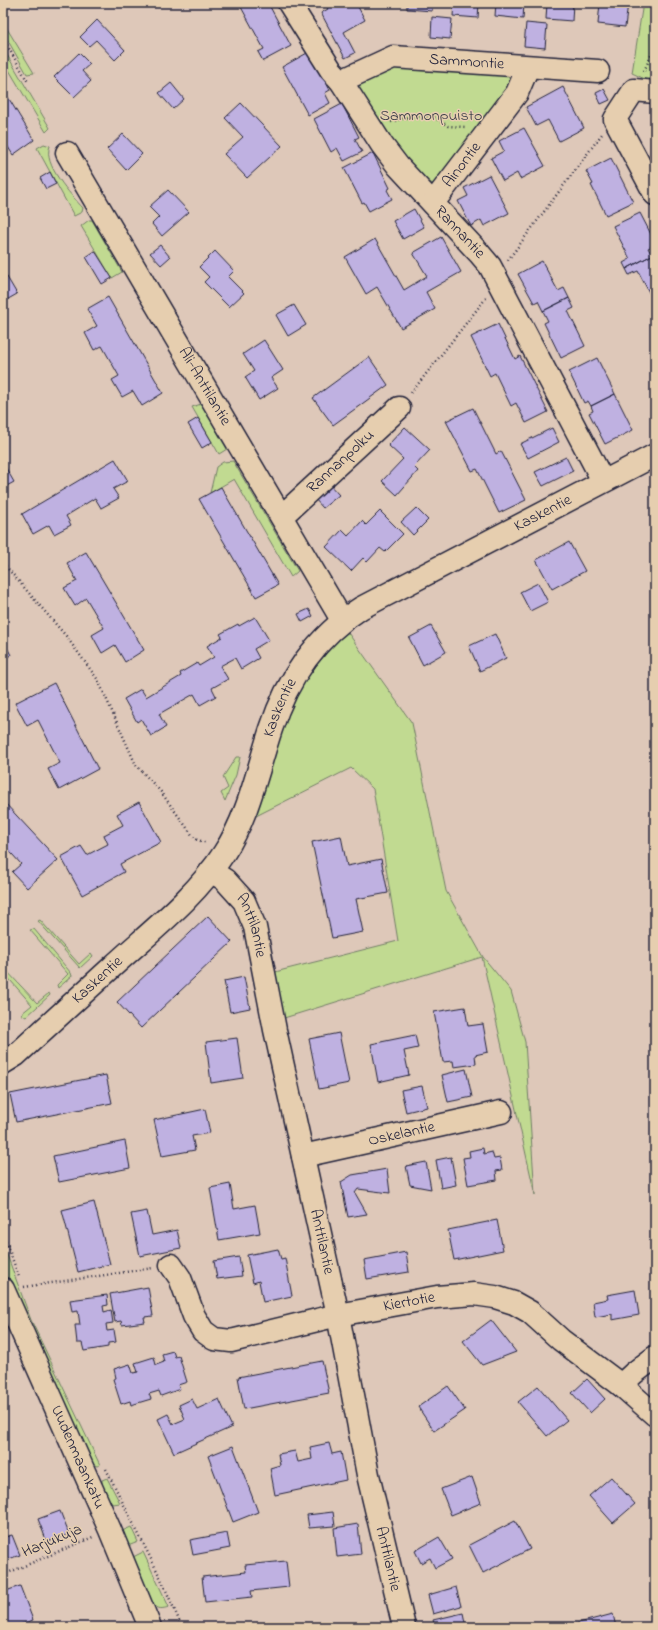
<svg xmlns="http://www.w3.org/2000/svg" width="658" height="1630" font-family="'Indie Flower',sans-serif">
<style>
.green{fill:#c1da91;stroke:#727e66}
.building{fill:#bfb1e1;stroke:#22223b}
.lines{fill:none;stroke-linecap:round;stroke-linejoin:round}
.minor-casing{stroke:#22223b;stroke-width:25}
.major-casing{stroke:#22223b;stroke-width:25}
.path{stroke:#22223b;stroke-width:2.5;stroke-dasharray:1 3;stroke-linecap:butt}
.minor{stroke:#e6ceaf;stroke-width:22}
.major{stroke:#e6ceaf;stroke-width:22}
.labels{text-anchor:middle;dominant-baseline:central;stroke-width:3;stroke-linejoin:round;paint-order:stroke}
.street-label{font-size:16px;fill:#22223b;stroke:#e6ceaf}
.park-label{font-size:16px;fill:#3a3e48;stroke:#e6ceaf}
</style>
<rect width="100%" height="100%" fill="#dec8b9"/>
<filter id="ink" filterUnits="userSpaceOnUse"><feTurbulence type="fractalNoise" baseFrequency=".025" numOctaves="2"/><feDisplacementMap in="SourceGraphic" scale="8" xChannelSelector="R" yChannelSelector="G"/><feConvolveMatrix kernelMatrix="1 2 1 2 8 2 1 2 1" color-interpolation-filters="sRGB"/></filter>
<g filter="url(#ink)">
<path class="green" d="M 643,3 L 655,3 L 655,71 L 649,81 L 632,73 Z
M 3,22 L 34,73 L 27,74 L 3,32 Z
M 3,48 L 50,128 L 46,132 L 3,60 Z
M 387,66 L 503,72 L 509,77 L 511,85 L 434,185 L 412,170 L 358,91 L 357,85 Z
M 44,144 L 50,146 C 42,164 71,195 83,208 L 82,212 L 74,216 L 37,148 Z
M 89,220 L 92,220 L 122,272 L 112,278 L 81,226 Z
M 201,404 L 227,449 L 219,454 L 192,407 Z
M 233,461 L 298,571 L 291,577 L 234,479 L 210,493 L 216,467 L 223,462 Z
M 346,630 L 412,723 L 446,891 L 483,957 L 511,991 L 525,1042 L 535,1195 L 482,957 L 284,1018 L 275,972 L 398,941 L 373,789 L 351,768 L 254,817 L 295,691 Z
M 236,757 L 240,757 L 236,775 L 225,801 L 221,793 L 228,788 L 223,777 Z
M 40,920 L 79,964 L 91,953 L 93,956 L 80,968 L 38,921 Z
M 34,929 L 71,973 L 72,976 L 58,988 L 57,985 L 68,974 L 30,930 Z
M 3,967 L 37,1003 L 49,993 L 50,995 L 26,1017 L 21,1014 L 32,1005 L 3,972 Z
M 3,1244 L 31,1320 L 100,1465 L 97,1466 L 92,1464 L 14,1298 L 3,1271 Z
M 107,1478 L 120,1503 L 113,1504 L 109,1502 L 102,1487 L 102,1480 Z
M 131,1527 L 138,1542 L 128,1546 L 122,1531 Z
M 143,1552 L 169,1607 C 162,1609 158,1610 153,1604 L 133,1557 Z"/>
<path class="building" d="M 248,3 L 268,3 L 291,46 L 263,61 L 258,52 L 264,49 L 241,7 Z
M 325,3 L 356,3 L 365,20 L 344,32 L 355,53 L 345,58 L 321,13 L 328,9 Z
M 407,3 L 433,3 L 432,11 L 407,9 Z
M 454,3 L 479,3 L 478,18 L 453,16 Z
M 496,3 L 524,3 L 523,19 L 495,16 Z
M 547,3 L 573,3 L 572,21 L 546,19 Z
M 600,3 L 628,3 L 625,27 L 598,24 Z
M 432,17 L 452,19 L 450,39 L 431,37 Z
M 97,20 L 125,50 L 115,60 L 96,40 L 89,46 L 80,37 Z
M 526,23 L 547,25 L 545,48 L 524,46 Z
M 309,52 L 330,90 L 325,93 L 330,103 L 308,115 L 282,67 Z
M 79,53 L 90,64 L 82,71 L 91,81 L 74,97 L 54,77 Z
M 171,83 L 184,99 L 173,109 L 159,93 Z
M 563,87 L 584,128 L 559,141 L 548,120 L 536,126 L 526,107 Z
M 3,89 L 34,140 L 13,155 L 3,139 Z
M 604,89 L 610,100 L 601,104 L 596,93 Z
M 241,103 L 282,146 L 247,178 L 224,154 L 243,137 L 225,118 Z
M 342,104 L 359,137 L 355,139 L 362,152 L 344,161 L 337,148 L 331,152 L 314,119 Z
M 524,128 L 545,166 L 520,179 L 517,173 L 503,181 L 491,158 L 504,151 L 499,141 Z
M 123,134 L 142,154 L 126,170 L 107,149 Z
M 373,153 L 390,188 L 387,190 L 392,199 L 369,211 L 364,202 L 362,203 L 344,168 Z
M 611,158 L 633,202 L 606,215 L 591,185 L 593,184 L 586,171 Z
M 50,172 L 56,184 L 46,189 L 40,178 Z
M 489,175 L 509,213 L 484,226 L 481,220 L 471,226 L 458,201 L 468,196 L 464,188 Z
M 168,190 L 189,212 L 162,236 L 152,224 L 159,217 L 149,207 Z
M 414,209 L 424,227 L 403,239 L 393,221 Z
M 640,213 L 655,242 L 655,245 L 648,248 L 652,255 L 626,269 L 623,263 L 630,259 L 613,226 Z
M 441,237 L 461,272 L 426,292 L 435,309 L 401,328 L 377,287 L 366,294 L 345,257 L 375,239 L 404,290 L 427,276 L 413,253 Z
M 160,245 L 170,257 L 161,265 L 150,253 Z
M 95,251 L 112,278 L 102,284 L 86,257 Z
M 215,251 L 234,271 L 228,277 L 244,293 L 229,307 L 204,282 L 209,277 L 199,267 Z
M 652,255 L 655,261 L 655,304 L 638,271 L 629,275 L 626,269 Z
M 542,261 L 558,291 L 564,288 L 569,298 L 543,311 L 538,301 L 534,303 L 518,274 Z
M 3,272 L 4,272 L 17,294 L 3,302 Z
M 108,297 L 163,393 L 142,406 L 133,391 L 122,397 L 112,380 L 119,376 L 102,346 L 94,350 L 85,333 L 97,326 L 87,309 Z
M 569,298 L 574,308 L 568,311 L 585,346 L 561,358 L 544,323 L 548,321 L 543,311 Z
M 294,305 L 306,325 L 288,336 L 276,315 Z
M 498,324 L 515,359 L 520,356 L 548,412 L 526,423 L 516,403 L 511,406 L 495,373 L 490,376 L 471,337 Z
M 264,340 L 283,370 L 271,378 L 278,388 L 259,400 L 245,377 L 254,371 L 243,354 Z
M 369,357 L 388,385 L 333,425 L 313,398 Z
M 597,358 L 615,394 L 591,406 L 588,401 L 584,403 L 569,372 Z
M 615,394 L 633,430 L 605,444 L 589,413 L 593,411 L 591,406 Z
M 473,408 L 496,454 L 501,451 L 526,500 L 499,513 L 477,469 L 472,471 L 446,421 Z
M 198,418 L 212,442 L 202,448 L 188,424 Z
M 405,427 L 430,450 L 414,467 L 418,471 L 397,495 L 382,481 L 403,459 L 388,445 Z
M 552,428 L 559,442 L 528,458 L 520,444 Z
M 566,457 L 573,471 L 543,486 L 535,472 Z
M 115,459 L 128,481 L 113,489 L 119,498 L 101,508 L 95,498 L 66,516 L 71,525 L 54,534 L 49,525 L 33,534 L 22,514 Z
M 3,463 L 14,482 L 3,488 Z
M 329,484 L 339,495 L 323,508 L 314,498 Z
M 221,487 L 278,585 L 256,597 L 199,499 Z
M 416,508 L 428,520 L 413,535 L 401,522 Z
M 380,511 L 403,534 L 385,552 L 380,548 L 367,562 L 363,558 L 351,571 L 326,547 L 342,530 L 348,536 L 362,521 L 366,525 Z
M 569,542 L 585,571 L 552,589 L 536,560 Z
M 86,552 L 144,650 L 125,662 L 115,645 L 102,653 L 92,635 L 104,628 L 86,598 L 75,606 L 64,588 L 77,581 L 67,563 Z
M 538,583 L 548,602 L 530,611 L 520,592 Z
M 309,609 L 313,616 L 302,622 L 298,614 Z
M 255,617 L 269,640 L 254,649 L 259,658 L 241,669 L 235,658 L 220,666 L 228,679 L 212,688 L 216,696 L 200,705 L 194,694 L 159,714 L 166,727 L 151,736 L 141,719 L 137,722 L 124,699 L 141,689 L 146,697 L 181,676 L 180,673 L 197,663 L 199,666 L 214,657 L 207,646 L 222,637 L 220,634 L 238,624 L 239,626 Z
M 431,626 L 446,652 L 423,665 L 409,638 Z
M 495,634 L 506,658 L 480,671 L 469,646 Z
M 3,640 L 11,655 L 3,659 Z
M 54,683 L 98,769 L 59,790 L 48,769 L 60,763 L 38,720 L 27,726 L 15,703 Z
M 3,801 L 58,860 L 27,888 L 12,872 L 21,864 L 3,844 Z
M 139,802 L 161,842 L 120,864 L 124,872 L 82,895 L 61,857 L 81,846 L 87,855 L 108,844 L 104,835 L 123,825 L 117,814 Z
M 341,836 L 347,866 L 381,859 L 388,893 L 356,899 L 363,932 L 332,938 L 312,842 Z
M 208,916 L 232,942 L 141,1028 L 117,1002 Z
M 244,977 L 250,1008 L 230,1012 L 224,981 Z
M 465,1007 L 468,1026 L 483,1024 L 488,1052 L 475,1055 L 476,1064 L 454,1067 L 453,1061 L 443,1062 L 434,1012 Z
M 339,1033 L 349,1083 L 319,1089 L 309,1039 Z
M 415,1035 L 418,1048 L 404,1051 L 409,1075 L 378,1082 L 371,1044 Z
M 237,1038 L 243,1078 L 211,1083 L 206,1042 Z
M 466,1069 L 472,1097 L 448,1102 L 442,1075 Z
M 106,1075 L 112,1103 L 16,1122 L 10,1094 Z
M 422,1086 L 427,1107 L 406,1112 L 401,1090 Z
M 205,1109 L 210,1133 L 192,1136 L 195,1150 L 162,1156 L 154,1120 Z
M 125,1141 L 130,1168 L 59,1182 L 53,1156 Z
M 483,1148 L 484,1154 L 492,1152 L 494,1159 L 500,1158 L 502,1170 L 496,1171 L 497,1180 L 468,1185 L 463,1158 L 470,1157 L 469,1151 Z
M 451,1157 L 456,1185 L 441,1188 L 436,1160 Z
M 426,1162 L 431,1189 L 410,1185 L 406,1166 Z
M 387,1169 L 390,1193 L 358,1189 L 355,1193 L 367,1214 L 348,1217 L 341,1182 L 352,1175 Z
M 230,1184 L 234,1209 L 255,1205 L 260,1233 L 219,1240 L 210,1188 Z
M 94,1202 L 110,1264 L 78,1272 L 62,1210 Z
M 147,1211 L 152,1235 L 177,1230 L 181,1248 L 140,1256 L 131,1214 Z
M 497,1220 L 503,1250 L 454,1260 L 448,1230 Z
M 278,1249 L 281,1259 L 285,1258 L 292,1296 L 263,1302 L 259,1281 L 253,1283 L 247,1255 Z
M 406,1252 L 409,1272 L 367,1279 L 364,1260 Z
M 239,1257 L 242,1276 L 217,1279 L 214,1261 Z
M 148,1287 L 153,1316 L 144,1317 L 145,1322 L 122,1325 L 121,1321 L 115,1322 L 110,1294 Z
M 635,1290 L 639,1315 L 612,1320 L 612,1314 L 595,1317 L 593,1302 L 608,1299 L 607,1295 Z
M 107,1295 L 108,1305 L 103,1306 L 104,1312 L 111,1310 L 113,1323 L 106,1324 L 107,1331 L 114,1330 L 116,1342 L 108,1343 L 108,1347 L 84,1351 L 82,1343 L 77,1343 L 75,1325 L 80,1325 L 78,1311 L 72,1312 L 70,1300 Z
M 491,1320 L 516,1352 L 482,1365 L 463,1341 Z
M 173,1351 L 175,1357 L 179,1356 L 187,1382 L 178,1385 L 180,1389 L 161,1396 L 159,1391 L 149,1394 L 151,1399 L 131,1405 L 130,1401 L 121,1404 L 113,1379 L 116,1378 L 114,1369 L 130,1364 L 133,1373 L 138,1372 L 135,1363 L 154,1357 L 156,1365 L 164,1362 L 162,1354 Z
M 322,1361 L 329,1393 L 244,1409 L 238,1377 Z
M 587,1379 L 605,1399 L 590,1413 L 572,1393 Z
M 448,1386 L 465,1410 L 434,1431 L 418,1407 Z
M 538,1386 L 567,1420 L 547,1436 L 518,1402 Z
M 192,1399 L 197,1409 L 219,1399 L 232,1427 L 174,1453 L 158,1419 L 168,1414 L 173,1424 L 185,1419 L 179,1405 Z
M 329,1443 L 332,1454 L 341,1452 L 346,1480 L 275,1495 L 270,1468 L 280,1465 L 278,1454 L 295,1451 L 298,1462 L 312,1459 L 310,1447 Z
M 233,1446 L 258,1512 L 233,1522 L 208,1456 Z
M 472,1477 L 481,1503 L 451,1515 L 441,1489 Z
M 611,1477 L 635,1504 L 613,1523 L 589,1496 Z
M 60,1511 L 69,1534 L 47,1542 L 38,1519 Z
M 333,1512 L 335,1526 L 309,1528 L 307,1515 Z
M 515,1521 L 530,1549 L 483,1573 L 469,1545 Z
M 358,1524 L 361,1554 L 337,1557 L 334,1528 Z
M 3,1532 L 5,1537 L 12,1535 L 20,1555 L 3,1561 Z
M 227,1533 L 230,1548 L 193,1555 L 190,1540 Z
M 439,1537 L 452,1559 L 435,1568 L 430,1558 L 421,1563 L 415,1551 Z
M 286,1561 L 289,1587 L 251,1591 L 252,1597 L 205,1602 L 202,1577 L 246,1572 L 245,1565 Z
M 20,1586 L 33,1620 L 14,1627 L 8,1627 L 3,1614 L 3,1592 Z
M 456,1587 L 461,1606 L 433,1614 L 428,1595 Z
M 463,1613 L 466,1627 L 435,1627 L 433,1620 Z
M 613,1614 L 616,1627 L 576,1627 L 575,1624 Z"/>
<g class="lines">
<defs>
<g id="minor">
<path id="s1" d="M 289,3 L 331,70 L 341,81 L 382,145 L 398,166 L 479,253 L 490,266 L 603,481"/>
<path id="s2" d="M 341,81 L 393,57 L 598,71"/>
<path d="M 655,92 L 634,90 L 615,119 L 655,194"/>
<path id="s3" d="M 67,153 L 342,620"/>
<path id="s4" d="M 433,203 L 517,93 L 528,67"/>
<path id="s5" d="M 282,516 L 399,408"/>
<path id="s6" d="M 211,871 L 225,880 L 244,901 L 255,927 L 275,1030 L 338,1315 L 368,1475 L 404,1627"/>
<path id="s7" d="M 3,1063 L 16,1055 C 48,1026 80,996 112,967 C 151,931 195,898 224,853 C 249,815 257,771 271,729 C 287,679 317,636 361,608 L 655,455"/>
<path id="s8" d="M 303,1156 L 501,1112"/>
<path id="s9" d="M 171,1265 L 180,1278 L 194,1316 L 203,1331 L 214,1339 L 231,1341 L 338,1315 L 437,1297 L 474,1294 L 495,1297 L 514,1303 L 530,1312 L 561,1340 L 621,1385 L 655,1415"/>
<path d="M 621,1385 L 634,1373 L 655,1357"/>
</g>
<g id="major">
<path id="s10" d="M 3,1289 L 110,1530 L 150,1627"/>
</g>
</defs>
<use href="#minor" class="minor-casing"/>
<use href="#major" class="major-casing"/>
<path class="path" d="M 3,38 L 28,82
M 644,71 L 655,47
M 391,122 L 409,117 L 432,116 L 448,126 L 466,127
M 508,260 L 602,134
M 411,393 L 486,298
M 3,563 L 66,636 L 98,680 L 136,765 L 161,792 L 195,839 L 207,843
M 3,1234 L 19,1277
M 24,1287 L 153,1268
M 106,1469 L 161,1579 L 182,1627
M 3,1575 L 93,1537"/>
<use href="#minor" class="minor"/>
<use href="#major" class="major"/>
</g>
</g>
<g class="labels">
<g class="street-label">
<text stroke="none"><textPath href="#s2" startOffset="131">Sammontie</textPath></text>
<text stroke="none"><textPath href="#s4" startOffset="48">Ainontie</textPath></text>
<text stroke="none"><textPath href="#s1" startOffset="287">Rannantie</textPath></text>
<text stroke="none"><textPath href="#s3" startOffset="271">Ali-Anttilantie</textPath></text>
<text stroke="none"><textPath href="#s5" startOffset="80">Rannanpolku</textPath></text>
<text stroke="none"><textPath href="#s7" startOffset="798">Kaskentie</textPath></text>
<text stroke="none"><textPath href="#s7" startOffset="462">Kaskentie</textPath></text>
<text stroke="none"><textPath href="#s6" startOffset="71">Anttilantie</textPath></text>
<text stroke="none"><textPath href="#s7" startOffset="126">Kaskentie</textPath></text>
<text stroke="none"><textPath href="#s8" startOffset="101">Oskelantie</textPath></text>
<text stroke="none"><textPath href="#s6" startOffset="395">Anttilantie</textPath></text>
<text stroke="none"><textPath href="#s9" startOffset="287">Kiertotie</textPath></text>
<text stroke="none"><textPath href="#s10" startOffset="184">Uudenmaankatu</textPath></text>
<text transform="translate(52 1541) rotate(-23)">Harjukuja</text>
<text stroke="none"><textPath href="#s6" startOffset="719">Anttilantie</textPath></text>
</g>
<g class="park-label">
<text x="431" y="116">Sammonpuisto</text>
</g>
</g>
<rect width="658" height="1630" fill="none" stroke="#e6ceaf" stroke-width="16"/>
<rect x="8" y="8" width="642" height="1614" fill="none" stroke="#22223b" stroke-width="1.5" filter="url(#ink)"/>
</svg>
